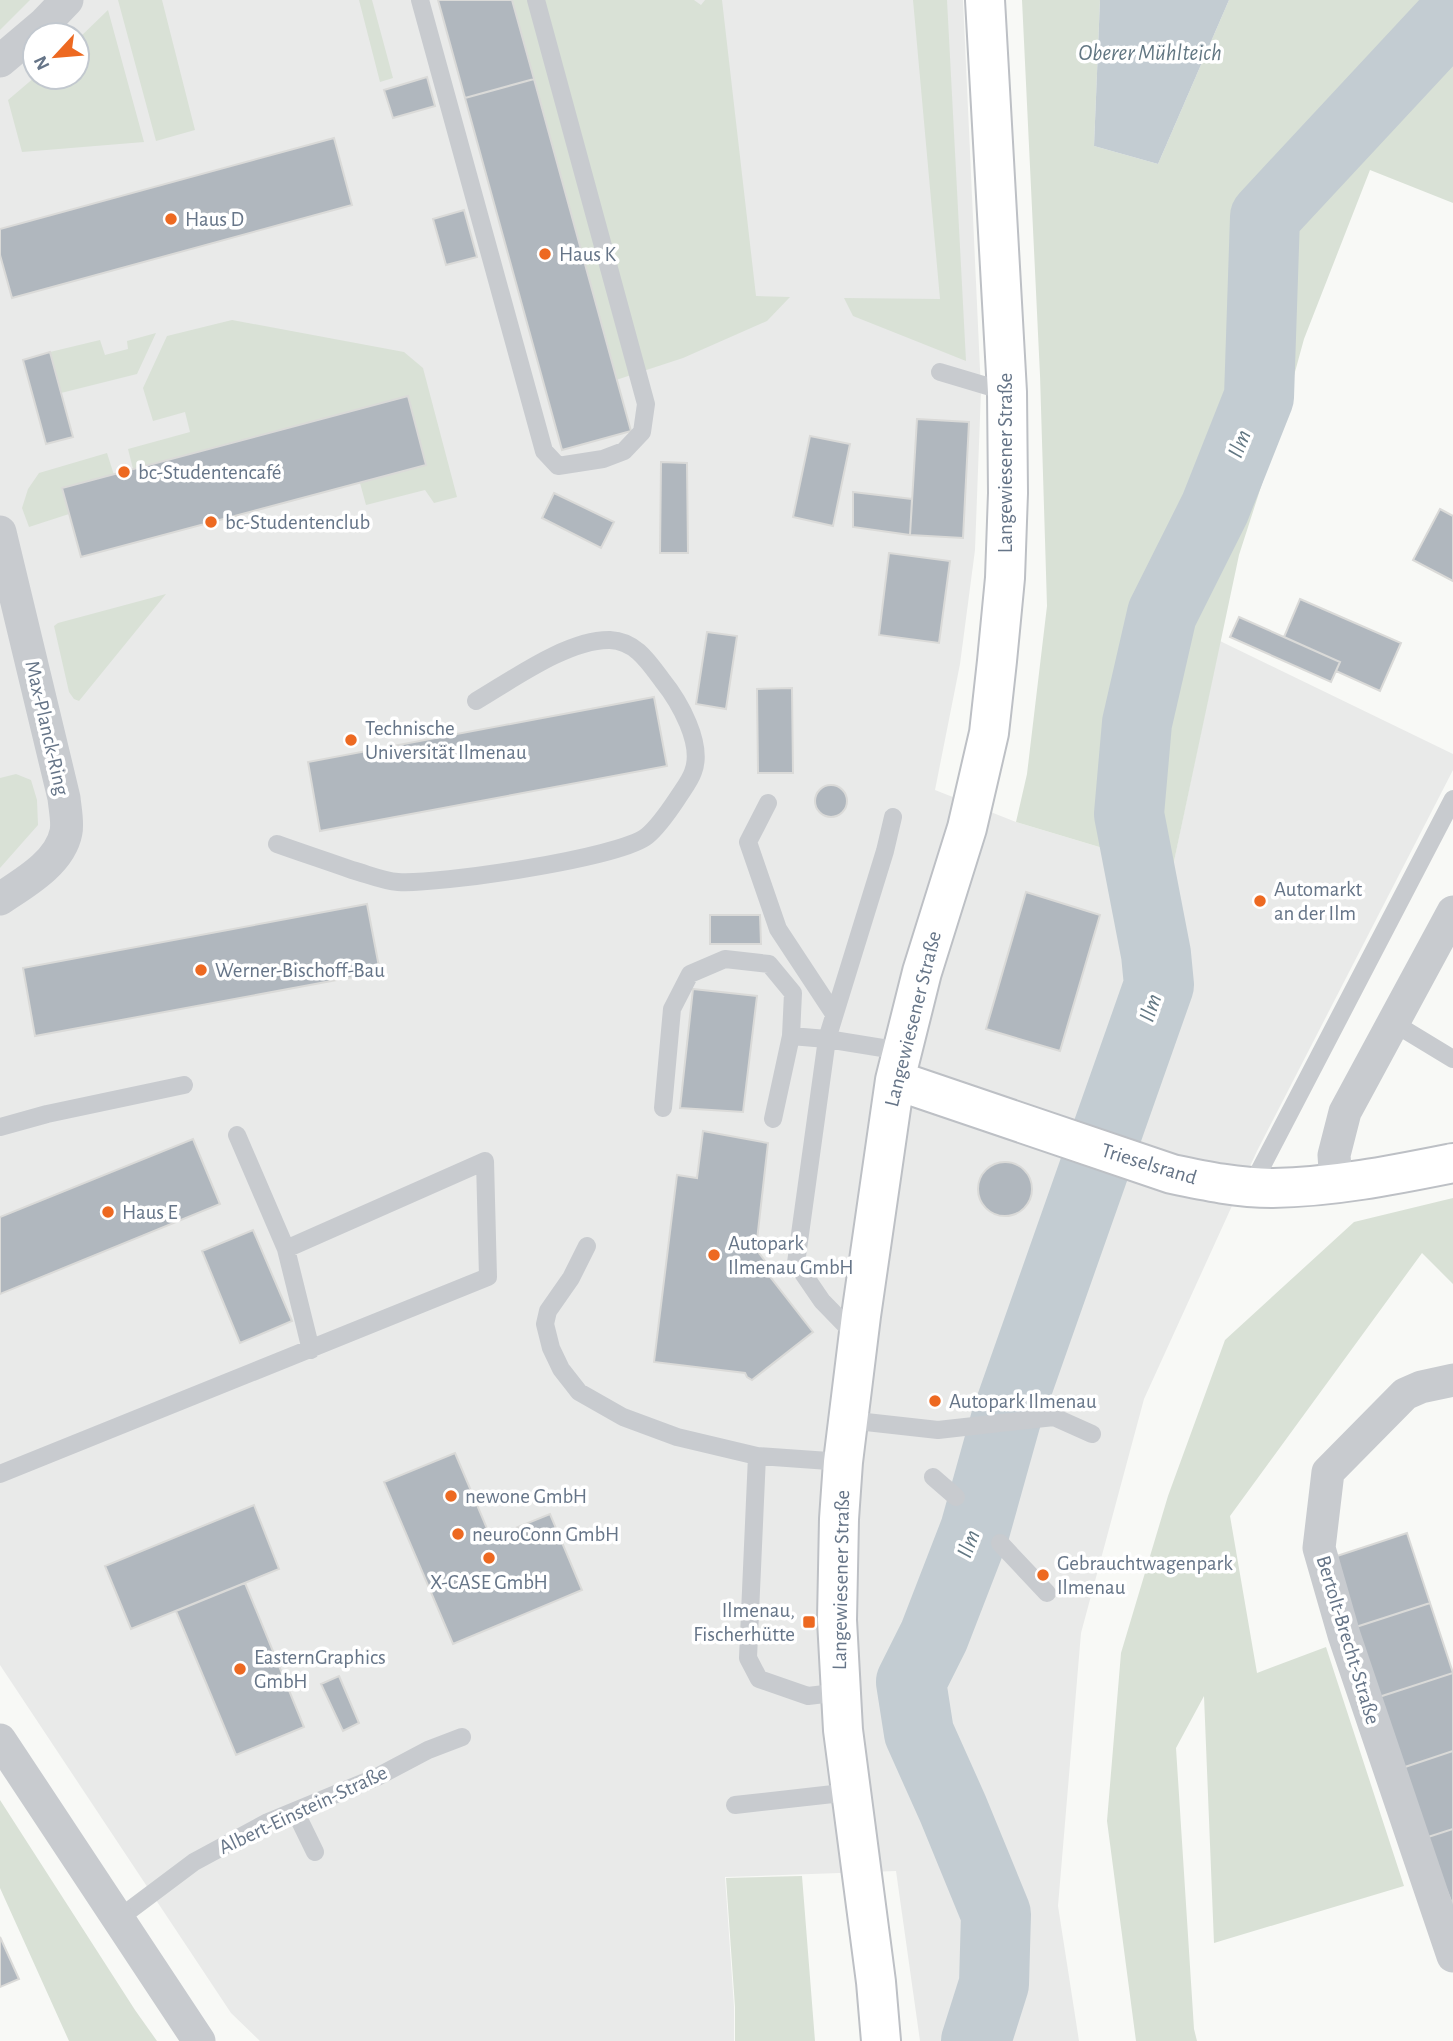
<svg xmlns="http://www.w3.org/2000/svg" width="1453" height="2041" font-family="'Alegreya Sans',sans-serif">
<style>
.built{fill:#e9eae9;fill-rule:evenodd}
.green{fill:#d9e1d6}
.water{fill:#c3ccd2}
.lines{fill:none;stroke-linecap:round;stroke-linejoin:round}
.river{stroke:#c3ccd2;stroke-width:70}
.building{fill:#b0b7be;stroke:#dadad8;stroke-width:2}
.secondary-casing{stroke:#bdc0c5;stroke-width:42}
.lane{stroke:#c8cbcf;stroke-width:18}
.street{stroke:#c8cbcf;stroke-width:33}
.secondary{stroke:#fff;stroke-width:38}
.poi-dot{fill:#ed6921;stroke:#fff;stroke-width:2.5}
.labels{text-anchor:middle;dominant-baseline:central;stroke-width:7;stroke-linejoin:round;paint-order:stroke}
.poi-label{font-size:21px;fill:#667588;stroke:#fff;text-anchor:start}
.street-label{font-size:21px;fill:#667588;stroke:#fff}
.water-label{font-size:23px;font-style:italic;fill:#627783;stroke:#fff}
</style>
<rect width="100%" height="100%" fill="#f8f9f6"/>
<path class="built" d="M 0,0 L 963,0 L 981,391 L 975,550 L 960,664 L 935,790 L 1016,822 L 1116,852 L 1169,885 L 1220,641 L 1453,754 L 1453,770 L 1257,1151 L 1144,1399 L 1081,1633 L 1058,1906 L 1079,2041 L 920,2041 L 896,1871 L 725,1877 L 734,2007 L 734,2041 L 260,2041 L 231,2013 L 0,1665 ZM 35,35 L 77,35 L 77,77 L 35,77 Z"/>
<path class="green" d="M 0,0 L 30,0 L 0,30 Z
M 118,0 L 162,0 L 195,130 L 156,141 Z
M 359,0 L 372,0 L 393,78 L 380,82 Z
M 512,0 L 694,0 L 701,5 L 705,0 L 722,0 L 756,296 L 790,297 L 767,321 L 683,358 L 616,380 Z
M 913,0 L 947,0 L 966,361 L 853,316 L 844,298 L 940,299 Z
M 1022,0 L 1100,0 L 1094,146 L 1158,164 L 1229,0 L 1453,0 L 1453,203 L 1370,170 L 1304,339 L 1278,434 L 1239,555 L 1169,885 L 1116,852 L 1016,822 L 1027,774 L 1047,606 L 1040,375 Z
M 108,10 L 144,142 L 22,152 L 8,100 L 35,77 L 77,77 L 77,40 Z
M 232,320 L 404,352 L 423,368 L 457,497 L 434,503 L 425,490 L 366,505 L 360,483 L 426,465 L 407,396 L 133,469 L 128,449 L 190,432 L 185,412 L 153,421 L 143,388 L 167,336 Z
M 156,333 L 137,374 L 61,393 L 50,352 L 100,340 L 105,355 L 128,349 L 127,341 Z
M 107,453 L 114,475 L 69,514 L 29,527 L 22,508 L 28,489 L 39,473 Z
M 166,594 L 79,701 L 74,699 L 69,692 L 54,626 L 58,623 Z
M 16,774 L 31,780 L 37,800 L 38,825 L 0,868 L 0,778 Z
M 1453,1198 L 1453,1284 L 1422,1253 L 1230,1516 L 1257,1673 L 1326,1647 L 1404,1886 L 1214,1943 L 1204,1696 L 1176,1748 L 1194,2029 L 1197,2041 L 1136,2041 L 1107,1821 L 1121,1653 L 1168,1496 L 1225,1340 L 1354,1222 Z
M 0,1800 L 135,2010 L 157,2041 L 69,2041 L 0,1888 Z
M 802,1876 L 815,2041 L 735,2041 L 735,2007 L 726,1878 Z"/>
<path class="water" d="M 1100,0 L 1229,0 L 1158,164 L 1094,146 Z"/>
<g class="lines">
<path class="river" d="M 976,2041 L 994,1984 L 996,1914 L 953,1809 L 919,1733 L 911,1682 L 934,1636 L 975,1530 L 1006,1419 L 1159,985 L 1156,954 L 1129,814 L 1137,723 L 1162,614 L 1215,508 L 1259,397 L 1265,217 L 1453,15"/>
</g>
<path class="building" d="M 438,0 L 512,0 L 534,79 L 465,98 Z
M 427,77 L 435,106 L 393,118 L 384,90 Z
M 534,79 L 631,431 L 562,450 L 465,98 Z
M 334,138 L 352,205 L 12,298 L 0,255 L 0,229 Z
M 464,210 L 477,257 L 446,265 L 433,219 Z
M 50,352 L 73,437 L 46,444 L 23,360 Z
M 408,396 L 426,465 L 81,557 L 62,488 Z
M 917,419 L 969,422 L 963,538 L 910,535 Z
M 810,436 L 850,444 L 833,526 L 793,517 Z
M 661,462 L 687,463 L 688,553 L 660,553 Z
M 853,492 L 912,499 L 910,535 L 853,527 Z
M 554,493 L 614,522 L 601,548 L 542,518 Z
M 1440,509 L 1453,516 L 1453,581 L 1413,560 Z
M 889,553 L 950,561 L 939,643 L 879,635 Z
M 1300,599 L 1401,643 L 1380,691 L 1336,671 L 1340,662 L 1284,637 Z
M 1239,617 L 1340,662 L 1331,682 L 1230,637 Z
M 707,632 L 737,636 L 726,709 L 696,704 Z
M 792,688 L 793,773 L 758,773 L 757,689 Z
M 654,697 L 667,766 L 320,831 L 308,762 Z
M815 801a16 16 0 1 1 32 0a16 16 0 1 1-32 0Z
M 1026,892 L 1100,915 L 1060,1051 L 986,1029 Z
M 367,904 L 380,972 L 35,1036 L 23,968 Z
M 710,915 L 760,915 L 761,944 L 710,944 Z
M 693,989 L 757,996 L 743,1112 L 680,1108 Z
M 703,1131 L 768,1143 L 756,1249 L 765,1261 L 764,1269 L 813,1332 L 752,1380 L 747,1377 L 745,1373 L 654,1362 L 677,1175 L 697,1178 Z
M 193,1139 L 220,1204 L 0,1294 L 0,1217 Z
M978 1189a27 27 0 1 1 54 0a27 27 0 1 1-54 0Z
M 253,1230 L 292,1321 L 240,1343 L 202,1251 Z
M 455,1453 L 491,1538 L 550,1514 L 582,1590 L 453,1644 L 384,1482 Z
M 254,1505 L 279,1569 L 131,1629 L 105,1566 Z
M 1407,1533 L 1430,1603 L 1356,1627 L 1334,1557 Z
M 245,1583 L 304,1727 L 236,1755 L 176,1611 Z
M 1430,1603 L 1453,1673 L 1379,1697 L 1356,1627 Z
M 1453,1673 L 1453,1751 L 1402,1768 L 1379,1697 Z
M 339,1676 L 359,1723 L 343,1731 L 321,1684 Z
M 1453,1751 L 1453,1829 L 1425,1838 L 1402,1768 Z
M 1453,1829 L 1453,1906 L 1425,1838 Z
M 0,1937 L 19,1979 L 0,1987 Z"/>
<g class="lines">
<defs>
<path id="secondary" d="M 895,1080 L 1172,1174 C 1205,1181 1239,1188 1273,1188 C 1334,1187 1393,1175 1453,1163
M 881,2041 L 876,1982 L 843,1730 L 837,1620 L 839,1519 L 843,1462 L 861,1316 L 895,1080 L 922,972 L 967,828 L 989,733 L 997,661 L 1005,578 L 1008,493 L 1007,392 L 985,0"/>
</defs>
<use href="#secondary" class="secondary-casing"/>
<path class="lane" d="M 420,0 L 544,451 L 558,466 L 603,459 L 624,451 L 642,432 L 646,404 L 536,0
M 940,372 L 1007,392
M 768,803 L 748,842 L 778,929 L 834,1014
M 277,844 C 302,853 327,861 352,870 C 367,874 383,881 398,882 C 436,885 620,858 647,836 C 658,827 669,811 677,799 C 682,791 690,781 693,772 C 704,744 679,701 662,680 C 648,661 635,641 610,640 C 568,639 512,680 476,701
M 1392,1022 L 1453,1059
M 791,1036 L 827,1039 L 885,851 L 893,817
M 663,1108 L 672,1009 L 690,974 L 725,959 L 769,964 L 793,993 L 791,1036 L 773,1119
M 0,1127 L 47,1114 L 184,1085
M 1251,1187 L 1453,799
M 587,1246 L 571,1278 L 548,1311 L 545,1324 L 551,1348 L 561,1369 L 579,1392 L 623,1417 L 677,1437 L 757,1456
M 286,1249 L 311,1350
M 856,1336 L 822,1301 L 796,1263 L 827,1039 L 901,1051
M 848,1420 L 938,1430 L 1054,1417 L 1092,1434
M 0,1474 L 488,1277 L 485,1161 L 286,1249 L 237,1135
M 933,1477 L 956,1497
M 1000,1543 L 1047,1593
M 841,1692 L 808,1696 L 759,1679 L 748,1658 L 757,1456 L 843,1462
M 735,1805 L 851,1792
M 295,1811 L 315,1852
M 118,1919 L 194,1862 L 268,1822 L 377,1777 L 428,1750 L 462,1737"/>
<path class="street" d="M 0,61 L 44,24 L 67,0
M 0,532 L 64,798 C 65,809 68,822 66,832 C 60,863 24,883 0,899
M 1336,1184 L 1334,1155 L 1345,1112 L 1453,912
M 1453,1380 L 1421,1387 L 1405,1394 L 1328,1472 L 1319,1548 L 1344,1635 L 1453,1956
M 0,1740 L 199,2041"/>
<use href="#secondary" class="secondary"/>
</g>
<g class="poi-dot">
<circle cx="171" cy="219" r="7"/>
<circle cx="545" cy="254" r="7"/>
<circle cx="124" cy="472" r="7"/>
<circle cx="211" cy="522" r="7"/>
<circle cx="351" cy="740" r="7"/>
<circle cx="1260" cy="901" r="7"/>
<circle cx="201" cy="970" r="7"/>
<circle cx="108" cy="1212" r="7"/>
<circle cx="714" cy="1255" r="7"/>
<circle cx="935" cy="1401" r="7"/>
<circle cx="451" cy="1496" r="7"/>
<circle cx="458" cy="1534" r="7"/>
<circle cx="489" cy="1558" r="7"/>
<circle cx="1043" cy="1575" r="7"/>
<rect x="802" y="1615" width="14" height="14" rx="3.5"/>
<circle cx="240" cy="1669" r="7"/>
</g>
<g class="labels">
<g class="poi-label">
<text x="185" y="219">Haus D</text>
<text x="559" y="254">Haus K</text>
<text x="138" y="472">bc-Studentencafé</text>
<text x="225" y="522">bc-Studentenclub</text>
<text x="365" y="728">Technische<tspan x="365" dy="24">Universität Ilmenau</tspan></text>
<text x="1274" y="889">Automarkt<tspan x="1274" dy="24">an der Ilm</tspan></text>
<text x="215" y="970">Werner-Bischoff-Bau</text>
<text x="122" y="1212">Haus E</text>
<text x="728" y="1243">Autopark<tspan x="728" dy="24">Ilmenau GmbH</tspan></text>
<text x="949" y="1401">Autopark Ilmenau</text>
<text x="465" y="1496">newone GmbH</text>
<text x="472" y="1534">neuroConn GmbH</text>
<text x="1057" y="1563">Gebrauchtwagenpark<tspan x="1057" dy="24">Ilmenau</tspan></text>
<text x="489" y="1582" text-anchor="middle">X-CASE GmbH</text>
<text x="795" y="1610" text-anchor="end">Ilmenau,<tspan x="795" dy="24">Fischerhütte</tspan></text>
<text x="254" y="1657">EasternGraphics<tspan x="254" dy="24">GmbH</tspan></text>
</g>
<g class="street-label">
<text transform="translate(1005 463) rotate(-90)">Langewiesener Straße</text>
<text transform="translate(47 728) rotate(77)">Max-Planck-Ring</text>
<text transform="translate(913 1019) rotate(-76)">Langewiesener Straße</text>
<text transform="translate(1149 1164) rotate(17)">Trieselsrand</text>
<text transform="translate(841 1580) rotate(-89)">Langewiesener Straße</text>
<text transform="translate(1348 1640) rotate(73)">Bertolt-Brecht-Straße</text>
<text transform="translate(303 1810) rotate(-25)">Albert-Einstein-Straße</text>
</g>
<g class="water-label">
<text x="1150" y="53">Oberer Mühlteich</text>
<text transform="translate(1240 444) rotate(-68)">Ilm</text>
<text transform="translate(1151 1008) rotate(-71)">Ilm</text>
<text transform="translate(969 1544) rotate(-69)">Ilm</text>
</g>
</g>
<g transform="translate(56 56) rotate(244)"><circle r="33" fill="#ffffff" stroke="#c2c8cf" stroke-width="2"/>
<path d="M0-5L12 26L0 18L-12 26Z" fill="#ed6921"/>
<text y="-10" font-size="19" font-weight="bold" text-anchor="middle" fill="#667588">N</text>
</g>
</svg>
